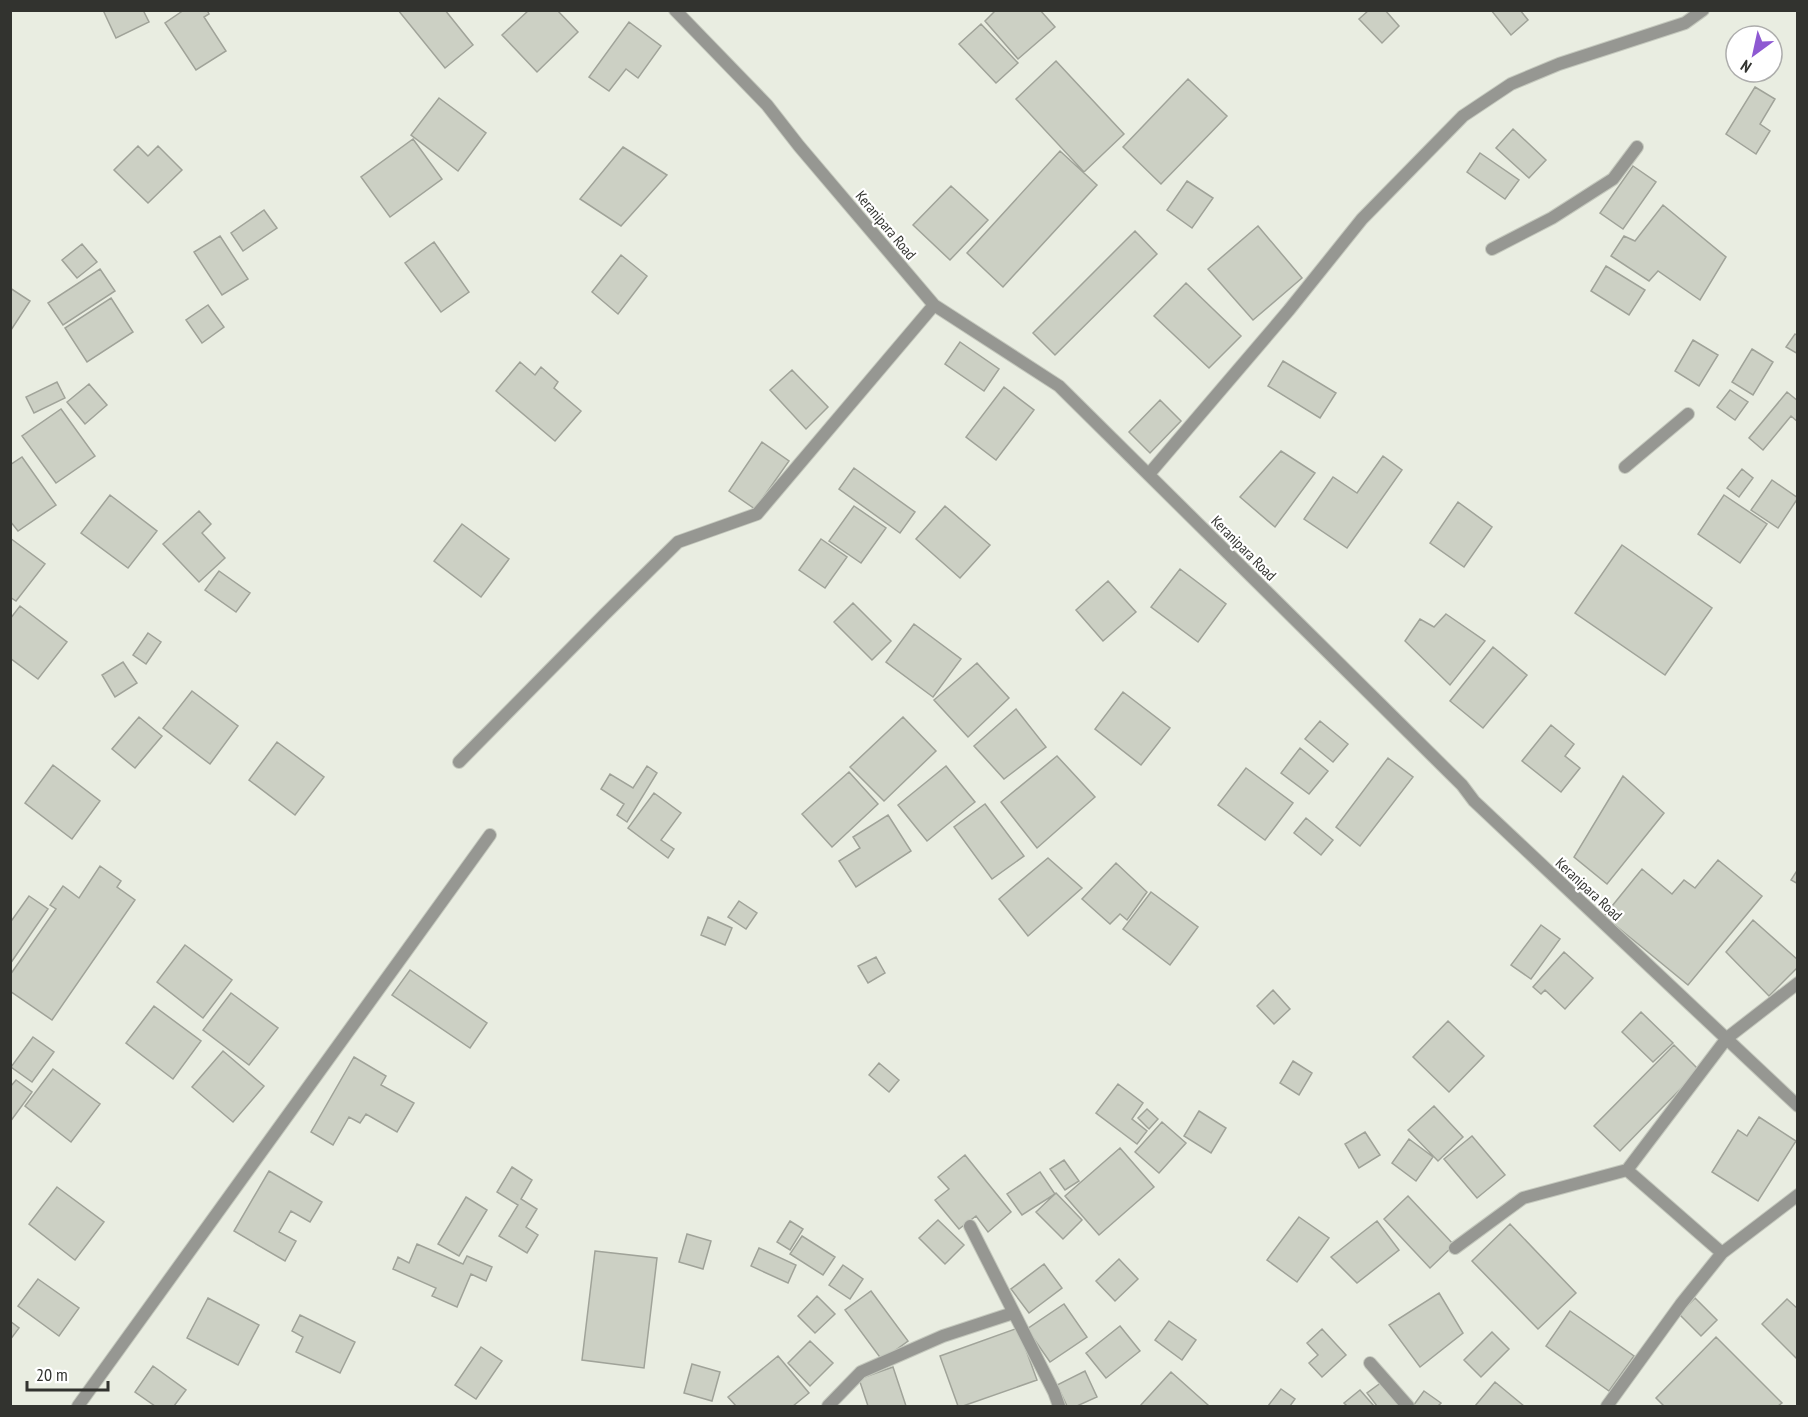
<svg xmlns="http://www.w3.org/2000/svg" width="1808" height="1417" font-family="'PT Sans Narrow',sans-serif">
<style>
.building{fill:#ccd0c4;stroke:#a0a399;stroke-width:1.5}
.lines{fill:none;stroke-linecap:round;stroke-linejoin:round}
.minor-casing{stroke:#c4c8bd;stroke-width:14}
.minor{stroke:#969792;stroke-width:12}
.labels{text-anchor:middle;dominant-baseline:central;stroke-width:4.5;stroke-linejoin:round;paint-order:stroke}
.street-label{font-size:15px;fill:#32332f;stroke:#fff}
</style>
<rect width="100%" height="100%" fill="#e9ede1"/>
<path class="building" d="M 103,10 L 143,10 L 149,22 L 116,38 Z
M 184,10 L 207,10 L 209,14 L 204,17 L 226,51 L 196,70 L 165,23 Z
M 398,10 L 445,10 L 473,45 L 445,68 Z
M 529,10 L 557,10 L 578,32 L 537,72 L 502,35 Z
M 996,10 L 1040,10 L 1055,27 L 1018,59 L 985,21 Z
M 1369,10 L 1385,10 L 1399,26 L 1382,43 L 1359,19 Z
M 1491,10 L 1520,10 L 1528,20 L 1511,35 Z
M 629,22 L 661,46 L 638,78 L 626,69 L 609,91 L 589,77 Z
M 981,24 L 1018,63 L 996,83 L 959,44 Z
M 1056,61 L 1124,134 L 1084,172 L 1016,99 Z
M 1188,79 L 1227,116 L 1161,184 L 1123,147 Z
M 1755,87 L 1775,99 L 1760,124 L 1770,131 L 1756,154 L 1726,134 Z
M 439,98 L 486,133 L 458,171 L 411,135 Z
M 1513,129 L 1546,160 L 1529,178 L 1496,148 Z
M 413,139 L 442,179 L 390,217 L 361,177 Z
M 138,146 L 148,156 L 158,146 L 182,170 L 148,203 L 114,170 Z
M 623,147 L 667,175 L 621,226 L 580,199 Z
M 1060,151 L 1097,185 L 1003,287 L 967,253 Z
M 1480,153 L 1519,180 L 1505,199 L 1467,172 Z
M 1633,166 L 1656,182 L 1623,229 L 1600,213 Z
M 1187,181 L 1213,198 L 1192,228 L 1167,210 Z
M 951,186 L 988,220 L 950,260 L 913,225 Z
M 1663,205 L 1726,257 L 1700,300 L 1658,271 L 1649,281 L 1611,256 L 1624,236 L 1635,241 Z
M 264,210 L 277,228 L 243,251 L 231,233 Z
M 1258,226 L 1302,278 L 1253,320 L 1208,269 Z
M 1135,231 L 1157,254 L 1055,355 L 1033,333 Z
M 220,236 L 248,279 L 222,295 L 194,252 Z
M 434,242 L 469,292 L 441,312 L 405,263 Z
M 82,244 L 97,262 L 77,278 L 62,260 Z
M 621,255 L 647,276 L 618,314 L 592,292 Z
M 1606,266 L 1645,290 L 1629,315 L 1591,291 Z
M 100,269 L 115,291 L 63,325 L 48,303 Z
M 1186,283 L 1241,336 L 1209,368 L 1154,316 Z
M 10,288 L 30,301 L 11,330 L 10,329 Z
M 111,298 L 133,332 L 87,362 L 65,328 Z
M 208,305 L 224,327 L 202,343 L 186,320 Z
M 1795,334 L 1798,336 L 1798,354 L 1786,347 Z
M 1693,340 L 1718,355 L 1699,386 L 1675,371 Z
M 960,342 L 999,369 L 984,391 L 945,364 Z
M 1752,349 L 1773,362 L 1753,395 L 1732,382 Z
M 1283,361 L 1336,393 L 1320,418 L 1268,386 Z
M 520,362 L 535,375 L 541,367 L 558,382 L 554,388 L 581,411 L 555,441 L 496,391 Z
M 792,370 L 828,407 L 806,429 L 770,390 Z
M 57,382 L 65,398 L 34,413 L 26,397 Z
M 89,384 L 107,405 L 85,424 L 67,402 Z
M 1004,387 L 1034,410 L 996,460 L 966,437 Z
M 1730,390 L 1748,402 L 1735,420 L 1717,407 Z
M 1787,392 L 1798,401 L 1798,422 L 1791,416 L 1763,450 L 1749,438 Z
M 1160,400 L 1181,421 L 1150,453 L 1129,432 Z
M 61,409 L 95,456 L 56,483 L 22,436 Z
M 762,442 L 789,461 L 755,509 L 729,491 Z
M 1281,451 L 1315,473 L 1275,527 L 1240,497 Z
M 1383,456 L 1402,470 L 1347,548 L 1304,519 L 1333,477 L 1357,493 Z
M 22,457 L 56,505 L 18,531 L 10,521 L 10,465 Z
M 854,468 L 915,512 L 900,533 L 839,489 Z
M 1742,469 L 1753,478 L 1739,497 L 1727,488 Z
M 1772,480 L 1798,498 L 1778,528 L 1751,510 Z
M 110,495 L 157,531 L 128,568 L 81,533 Z
M 1724,495 L 1767,524 L 1740,563 L 1698,534 Z
M 1458,502 L 1492,527 L 1464,567 L 1430,543 Z
M 854,506 L 886,528 L 861,563 L 829,541 Z
M 945,506 L 990,545 L 960,578 L 916,539 Z
M 199,511 L 211,524 L 202,533 L 225,558 L 199,582 L 163,544 Z
M 462,524 L 509,559 L 481,597 L 434,561 Z
M 10,538 L 45,564 L 16,601 L 10,597 Z
M 821,539 L 847,557 L 825,588 L 799,570 Z
M 1622,545 L 1712,608 L 1665,675 L 1575,613 Z
M 1180,569 L 1226,604 L 1198,642 L 1151,607 Z
M 219,571 L 250,593 L 236,612 L 205,590 Z
M 1108,581 L 1136,612 L 1103,641 L 1076,610 Z
M 853,603 L 891,641 L 872,660 L 834,622 Z
M 20,606 L 67,642 L 38,679 L 10,658 L 10,619 Z
M 1446,614 L 1485,641 L 1450,685 L 1405,641 L 1420,619 L 1434,627 Z
M 914,624 L 961,659 L 933,697 L 886,662 Z
M 148,633 L 161,642 L 146,664 L 133,655 Z
M 1493,647 L 1527,675 L 1483,728 L 1450,701 Z
M 123,662 L 137,683 L 115,697 L 102,675 Z
M 977,663 L 1009,698 L 968,737 L 934,700 Z
M 192,691 L 238,726 L 210,764 L 163,728 Z
M 1123,692 L 1170,728 L 1141,765 L 1095,729 Z
M 1016,709 L 1046,747 L 1004,779 L 974,746 Z
M 139,717 L 162,736 L 135,768 L 112,749 Z
M 903,717 L 936,751 L 884,801 L 850,767 Z
M 1320,721 L 1348,744 L 1333,762 L 1305,739 Z
M 1551,725 L 1574,744 L 1565,756 L 1580,768 L 1561,792 L 1522,761 Z
M 277,742 L 324,777 L 295,815 L 249,780 Z
M 1300,748 L 1328,771 L 1309,794 L 1281,773 Z
M 1057,756 L 1095,797 L 1037,848 L 1001,802 Z
M 1388,758 L 1413,777 L 1360,846 L 1336,827 Z
M 53,765 L 100,801 L 72,839 L 25,803 Z
M 647,766 L 657,773 L 627,822 L 617,815 L 624,804 L 601,789 L 610,774 L 633,788 Z
M 946,766 L 975,802 L 927,841 L 898,805 Z
M 1246,768 L 1293,803 L 1265,840 L 1218,805 Z
M 849,772 L 878,804 L 832,847 L 802,814 Z
M 1623,776 L 1664,813 L 1607,884 L 1574,857 Z
M 654,793 L 681,813 L 661,840 L 674,849 L 668,858 L 628,828 Z
M 985,804 L 1024,856 L 992,879 L 954,827 Z
M 888,815 L 911,851 L 856,887 L 839,861 L 860,848 L 853,837 Z
M 1306,818 L 1333,840 L 1321,855 L 1294,833 Z
M 1048,858 L 1082,888 L 1028,936 L 999,899 Z
M 1718,860 L 1762,896 L 1688,985 L 1604,916 L 1642,869 L 1672,894 L 1684,880 L 1695,888 Z
M 1116,863 L 1147,892 L 1127,920 L 1120,914 L 1110,924 L 1082,899 Z
M 100,866 L 121,881 L 117,887 L 135,900 L 52,1020 L 10,991 L 10,975 L 56,909 L 50,905 L 63,886 L 79,898 Z
M 1798,869 L 1798,884 L 1791,880 Z
M 1151,892 L 1198,927 L 1170,965 L 1123,929 Z
M 29,896 L 48,909 L 10,964 L 10,919 L 12,920 Z
M 739,901 L 757,913 L 746,929 L 728,917 Z
M 708,917 L 732,928 L 725,945 L 701,935 Z
M 1753,920 L 1798,960 L 1798,967 L 1769,996 L 1726,952 Z
M 1541,925 L 1560,939 L 1531,979 L 1511,965 Z
M 185,945 L 232,980 L 203,1018 L 157,982 Z
M 1564,952 L 1593,978 L 1565,1009 L 1545,990 L 1541,994 L 1533,987 Z
M 876,957 L 885,973 L 868,983 L 858,966 Z
M 410,970 L 487,1023 L 470,1048 L 392,995 Z
M 1273,990 L 1290,1009 L 1274,1024 L 1257,1006 Z
M 231,993 L 278,1028 L 249,1065 L 203,1030 Z
M 154,1006 L 201,1041 L 173,1079 L 126,1043 Z
M 1641,1012 L 1673,1043 L 1653,1062 L 1622,1032 Z
M 1448,1021 L 1484,1056 L 1449,1092 L 1413,1057 Z
M 33,1037 L 54,1052 L 32,1082 L 11,1067 Z
M 1674,1045 L 1699,1070 L 1620,1151 L 1594,1126 Z
M 223,1051 L 264,1086 L 233,1122 L 192,1087 Z
M 354,1057 L 386,1076 L 381,1085 L 414,1103 L 397,1132 L 366,1114 L 360,1123 L 349,1117 L 333,1145 L 311,1132 Z
M 1293,1061 L 1312,1073 L 1299,1095 L 1280,1083 Z
M 879,1063 L 899,1080 L 889,1092 L 869,1075 Z
M 53,1069 L 100,1104 L 71,1142 L 25,1106 Z
M 16,1080 L 32,1092 L 10,1122 L 10,1087 Z
M 1118,1084 L 1143,1103 L 1132,1119 L 1147,1131 L 1137,1144 L 1096,1113 Z
M 1434,1106 L 1463,1137 L 1438,1161 L 1408,1130 Z
M 1147,1109 L 1158,1119 L 1149,1129 L 1138,1118 Z
M 1199,1111 L 1226,1128 L 1211,1153 L 1184,1136 Z
M 1759,1117 L 1796,1141 L 1758,1201 L 1712,1172 L 1738,1130 L 1747,1136 Z
M 1162,1122 L 1186,1143 L 1159,1173 L 1135,1152 Z
M 1365,1132 L 1380,1155 L 1359,1168 L 1345,1144 Z
M 1472,1136 L 1505,1175 L 1477,1198 L 1444,1159 Z
M 1409,1139 L 1433,1157 L 1416,1181 L 1392,1163 Z
M 1120,1148 L 1154,1187 L 1099,1235 L 1065,1196 Z
M 965,1155 L 1011,1212 L 988,1232 L 976,1216 L 959,1229 L 935,1200 L 949,1189 L 938,1177 Z
M 1064,1160 L 1079,1181 L 1065,1190 L 1050,1169 Z
M 512,1167 L 532,1180 L 521,1199 L 537,1209 L 526,1227 L 538,1235 L 527,1253 L 499,1236 L 518,1205 L 497,1192 Z
M 269,1171 L 322,1202 L 310,1222 L 291,1211 L 279,1232 L 296,1241 L 285,1261 L 234,1231 Z
M 1040,1172 L 1055,1194 L 1022,1215 L 1007,1194 Z
M 57,1187 L 104,1222 L 75,1260 L 29,1224 Z
M 1056,1193 L 1082,1220 L 1063,1239 L 1036,1212 Z
M 1408,1196 L 1454,1245 L 1430,1268 L 1384,1219 Z
M 466,1197 L 487,1210 L 459,1256 L 438,1244 Z
M 1299,1217 L 1329,1238 L 1297,1282 L 1267,1260 Z
M 938,1220 L 964,1245 L 945,1264 L 919,1238 Z
M 790,1221 L 803,1229 L 790,1250 L 777,1242 Z
M 1377,1221 L 1399,1250 L 1357,1283 L 1331,1257 Z
M 1510,1224 L 1576,1293 L 1538,1329 L 1472,1261 Z
M 687,1234 L 711,1241 L 703,1269 L 679,1262 Z
M 802,1236 L 835,1257 L 823,1275 L 790,1254 Z
M 417,1244 L 463,1264 L 467,1256 L 492,1267 L 486,1281 L 471,1274 L 457,1307 L 432,1296 L 436,1288 L 393,1269 L 398,1257 L 409,1263 Z
M 759,1248 L 796,1265 L 788,1283 L 751,1266 Z
M 595,1251 L 657,1258 L 644,1368 L 582,1360 Z
M 1119,1259 L 1138,1279 L 1115,1301 L 1096,1281 Z
M 1044,1264 L 1062,1288 L 1029,1313 L 1011,1289 Z
M 843,1265 L 863,1279 L 850,1299 L 829,1285 Z
M 38,1279 L 79,1308 L 59,1336 L 18,1306 Z
M 871,1291 L 908,1341 L 882,1360 L 845,1310 Z
M 1439,1293 L 1463,1333 L 1420,1367 L 1389,1325 Z
M 817,1296 L 835,1314 L 815,1333 L 798,1316 Z
M 208,1298 L 259,1325 L 238,1365 L 187,1338 Z
M 1695,1298 L 1717,1320 L 1701,1336 L 1679,1314 Z
M 1787,1299 L 1798,1309 L 1798,1360 L 1762,1324 Z
M 1064,1304 L 1087,1337 L 1050,1362 L 1027,1329 Z
M 1570,1311 L 1634,1356 L 1609,1391 L 1546,1346 Z
M 300,1315 L 355,1342 L 340,1373 L 296,1352 L 303,1337 L 292,1331 Z
M 10,1321 L 19,1328 L 10,1340 Z
M 1169,1321 L 1196,1340 L 1182,1360 L 1155,1340 Z
M 1120,1326 L 1140,1351 L 1106,1378 L 1086,1353 Z
M 1018,1328 L 1037,1380 L 963,1406 L 958,1406 L 940,1356 Z
M 1322,1329 L 1346,1355 L 1322,1377 L 1309,1363 L 1318,1355 L 1307,1343 Z
M 1492,1332 L 1509,1349 L 1481,1377 L 1464,1360 Z
M 1716,1337 L 1782,1403 L 1778,1406 L 1664,1406 L 1656,1398 Z
M 810,1341 L 833,1363 L 810,1386 L 788,1363 Z
M 481,1347 L 502,1361 L 476,1399 L 455,1385 Z
M 778,1356 L 809,1393 L 793,1406 L 736,1406 L 728,1397 Z
M 692,1364 L 720,1372 L 712,1401 L 684,1393 Z
M 153,1366 L 186,1390 L 174,1406 L 155,1406 L 135,1392 Z
M 893,1367 L 906,1406 L 868,1406 L 859,1379 Z
M 1085,1371 L 1097,1397 L 1077,1406 L 1067,1406 L 1057,1385 Z
M 1171,1372 L 1208,1405 L 1207,1406 L 1140,1406 Z
M 1382,1382 L 1401,1406 L 1377,1406 L 1367,1393 Z
M 1495,1382 L 1524,1406 L 1475,1406 Z
M 1281,1389 L 1295,1399 L 1290,1406 L 1268,1406 Z
M 1360,1390 L 1374,1406 L 1347,1406 L 1344,1403 Z
M 1424,1391 L 1441,1403 L 1438,1406 L 1413,1406 Z"/>
<g class="lines">
<defs>
<path id="minor" d="M 675,10 L 767,105 L 799,146 L 934,305 L 1059,386 L 1462,785 L 1474,801 L 1798,1106
M 1492,249 L 1552,218 L 1613,179 L 1637,147
M 1625,467 L 1688,414
M 1149,474 L 1289,310 L 1362,219 L 1463,116 L 1511,84 L 1559,64 L 1685,23 L 1703,10
M 459,762 L 604,615 L 678,542 L 757,514 L 934,305
M 970,1226 L 1054,1392 L 1059,1406
M 1455,1248 L 1523,1198 L 1627,1170
M 1722,1253 L 1627,1170 L 1727,1038 L 1798,983
M 78,1406 L 490,835
M 828,1406 L 861,1372 L 943,1336 L 1013,1313
M 1407,1406 L 1370,1363 L 1408,1406
M 1607,1406 L 1681,1304 L 1722,1253 L 1798,1195"/>
</defs>
<use href="#minor" class="minor-casing"/>
<use href="#minor" class="minor"/>
</g>
<g class="labels">
<g class="street-label">
<text transform="translate(886 225) rotate(50)">Keranipara Road</text>
<text transform="translate(1244 548) rotate(45)">Keranipara Road</text>
<text transform="translate(1589 889) rotate(43)">Keranipara Road</text>
</g>
</g>
<rect width="1808" height="1417" fill="none" stroke="#32332f" stroke-width="24"/>
<g transform="translate(1754 54) rotate(213)"><circle r="28" fill="#ffffff" stroke="#adadac" stroke-width="1.5"/>
<path d="M0-4.5L10 22L0 15L-10 22Z" fill="#8e59d2"/>
<text y="-9" font-size="16" font-weight="bold" text-anchor="middle" fill="#32332f">N</text>
</g>
<path d="M27 1381v9h81v-9" fill="none" stroke="#32332f" stroke-width="3"/>
<text x="36" y="1381" font-size="18" fill="#32332f" stroke="#ffffff" stroke-width="4.5" paint-order="stroke">20 m</text>
</svg>
